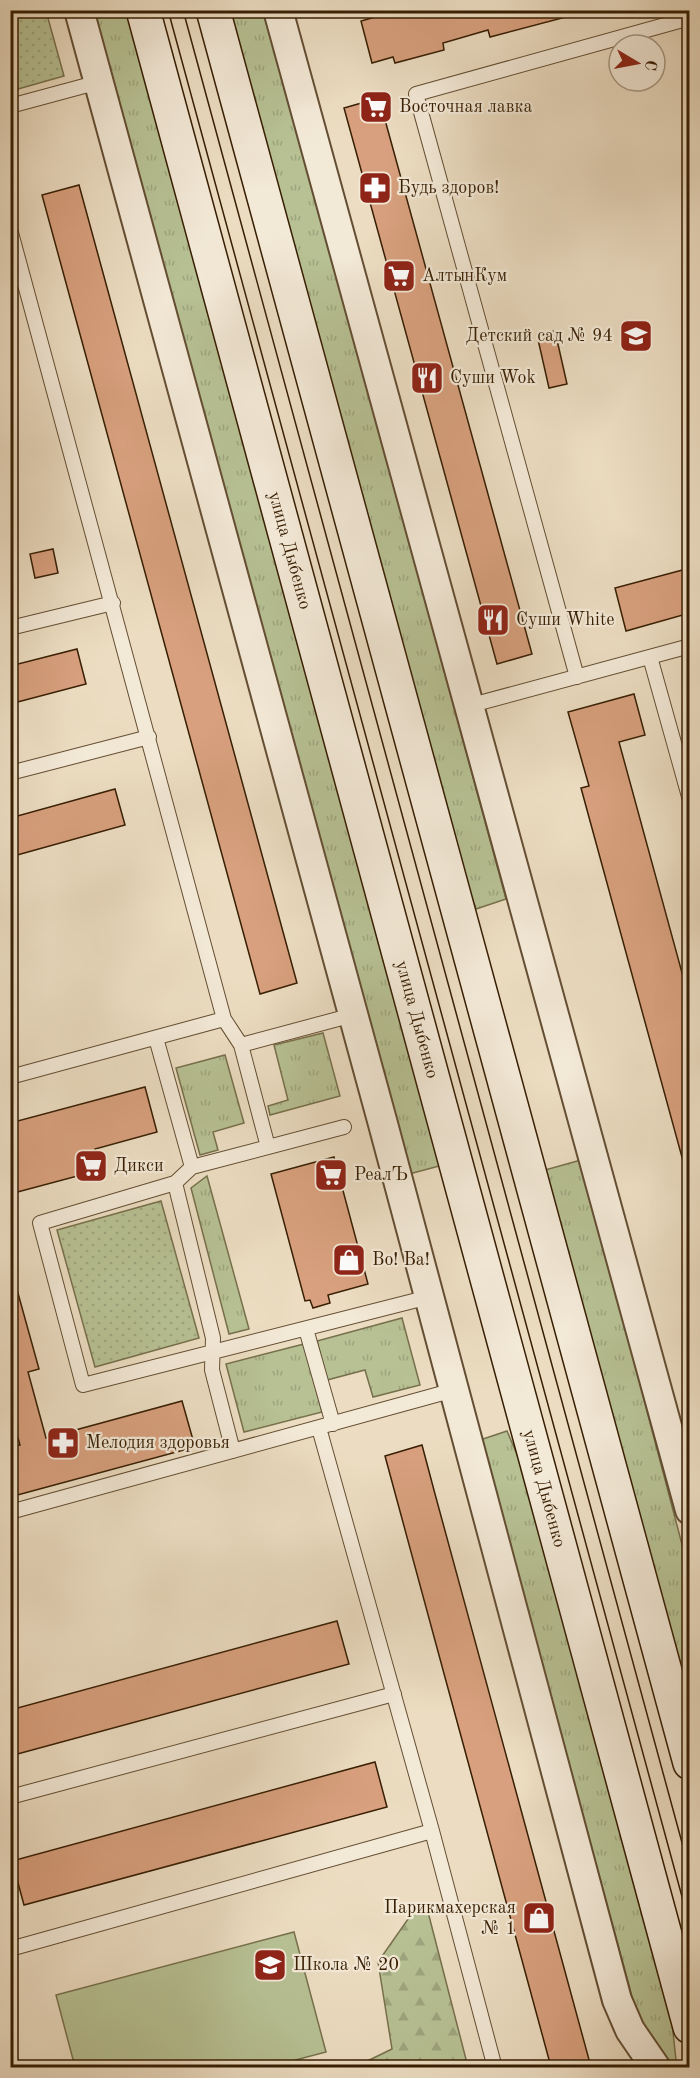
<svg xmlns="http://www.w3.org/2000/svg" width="700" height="2078" font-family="'Old Standard TT',serif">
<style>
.grass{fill:url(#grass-tufts);stroke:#77704c;stroke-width:1.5}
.forest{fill:url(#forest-firs);stroke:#77704c;stroke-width:1.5}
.park{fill:url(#park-dots);stroke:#77704c;stroke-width:1.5}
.garden{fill:#b7c194;stroke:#77704c;stroke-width:1.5}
.building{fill:#d8a07e;stroke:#371e03;stroke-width:1.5}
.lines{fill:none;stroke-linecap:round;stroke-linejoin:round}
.lane-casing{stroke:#644e33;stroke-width:16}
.street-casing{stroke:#644e33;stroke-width:32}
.secondary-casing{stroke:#371e03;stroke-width:36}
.lane{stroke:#f3e9d7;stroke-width:14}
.street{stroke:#f3e9d7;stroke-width:28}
.secondary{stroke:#f3e9d7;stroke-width:33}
.tram{stroke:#371e03;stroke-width:1.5}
.labels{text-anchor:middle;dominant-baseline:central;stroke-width:4.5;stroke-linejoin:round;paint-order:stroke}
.poi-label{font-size:18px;fill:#371e03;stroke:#f3e9d7;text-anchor:start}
.street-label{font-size:18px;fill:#371e03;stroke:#f3e9d7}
</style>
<defs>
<pattern id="grass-tufts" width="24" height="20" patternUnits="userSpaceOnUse" patternTransform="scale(1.5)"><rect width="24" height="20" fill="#b7c194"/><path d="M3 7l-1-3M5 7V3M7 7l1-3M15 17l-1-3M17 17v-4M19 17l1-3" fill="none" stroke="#9ea57e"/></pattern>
<pattern id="forest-firs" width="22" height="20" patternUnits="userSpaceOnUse" patternTransform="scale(1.5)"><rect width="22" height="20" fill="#b7c194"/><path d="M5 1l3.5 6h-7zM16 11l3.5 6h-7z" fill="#9ea57e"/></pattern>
<pattern id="park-dots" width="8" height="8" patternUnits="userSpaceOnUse" patternTransform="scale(1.5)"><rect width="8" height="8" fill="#b7c194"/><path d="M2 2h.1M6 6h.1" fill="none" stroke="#9ea57e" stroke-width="1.8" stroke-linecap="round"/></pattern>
</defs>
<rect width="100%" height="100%" fill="#ecddc2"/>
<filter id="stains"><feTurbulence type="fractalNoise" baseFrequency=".00333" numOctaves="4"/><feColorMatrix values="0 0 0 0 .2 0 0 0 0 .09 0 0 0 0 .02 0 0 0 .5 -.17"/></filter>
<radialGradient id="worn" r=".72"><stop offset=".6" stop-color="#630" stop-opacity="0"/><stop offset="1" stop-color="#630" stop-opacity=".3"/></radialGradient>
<path class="grass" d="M 93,11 L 132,11 L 443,1165 L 409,1174 Z
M 225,11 L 265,11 L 506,899 L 476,909 L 455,853 Z
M 323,1033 L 340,1096 L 270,1115 L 268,1106 L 288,1100 L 274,1045 Z
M 225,1055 L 244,1123 L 213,1132 L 218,1150 L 200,1155 L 176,1068 Z
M 581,1160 L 689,1571 L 689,1710 L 545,1170 Z
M 207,1176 L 249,1329 L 229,1334 L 191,1188 Z
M 402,1318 L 420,1385 L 373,1397 L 365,1370 L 327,1380 L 317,1341 Z
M 304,1344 L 322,1412 L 244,1432 L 226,1364 Z
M 507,1431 L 531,1487 L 669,1994 L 676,2060 L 674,2065 C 655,2056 639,2017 632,1997 L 480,1440 Z"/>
<path class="forest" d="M 415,1909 L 428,1912 L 468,2067 L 355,2067 L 392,2049 L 378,1962 Z"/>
<path class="park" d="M 11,10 L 46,11 L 64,76 L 11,91 Z
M 161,1201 L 199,1338 L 95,1367 L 57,1230 Z"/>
<path class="garden" d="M 294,1932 L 326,2052 L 269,2067 L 75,2067 L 56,1995 Z"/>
<path class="building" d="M 400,10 L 565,10 L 566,17 L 490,37 L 488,30 L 443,43 L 444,50 L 395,63 L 393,57 L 372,63 L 361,21 Z
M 379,98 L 532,654 L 497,664 L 344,108 Z
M 79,185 L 297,983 L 260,994 L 42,195 Z
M 555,331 L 567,384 L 549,388 L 537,335 Z
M 53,549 L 58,573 L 35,578 L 30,554 Z
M 690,568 L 690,613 L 626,631 L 615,588 Z
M 77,649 L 86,684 L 10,704 L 10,666 Z
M 634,694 L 645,735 L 619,742 L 690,1002 L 690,1160 L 683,1161 L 581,788 L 589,786 L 568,712 Z
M 115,789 L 125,825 L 10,857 L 10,818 Z
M 145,1087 L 157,1132 L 95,1149 L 100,1170 L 10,1194 L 10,1123 Z
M 334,1157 L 368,1284 L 328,1295 L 330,1303 L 313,1308 L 310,1300 L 305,1301 L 271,1174 Z
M 16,1286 L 39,1369 L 28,1372 L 46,1438 L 182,1401 L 195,1447 L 10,1497 L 10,1448 L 20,1445 L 10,1409 L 10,1287 Z
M 422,1445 L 435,1494 L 591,2067 L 551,2067 L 446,1681 L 385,1456 Z
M 337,1621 L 349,1664 L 10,1756 L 10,1710 Z
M 375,1762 L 387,1807 L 24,1905 L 12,1861 Z"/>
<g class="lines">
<defs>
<path id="lane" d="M 10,106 L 99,82
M 10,229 L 224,1019 L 241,1045 L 268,1147
M 10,628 L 113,603
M 650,657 L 690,800
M 577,677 L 416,94 L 690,18
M 468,706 L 690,646
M 10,773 L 149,737
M 156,1038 L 192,1167
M 241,1045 L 353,1015
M 10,1077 L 224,1019
M 344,1127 L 192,1167 L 175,1183 L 40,1223 L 83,1385 L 429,1297
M 175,1183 L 213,1338 L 212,1370 L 233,1451
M 306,1329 L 333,1424
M 319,1428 L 432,1831 L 495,2068
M 10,1512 L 454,1390
M 10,1797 L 394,1694
M 10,1949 L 432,1831"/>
<path id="street" d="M 79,10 L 383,1124 L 617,2000 L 630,2030 L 656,2068
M 278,10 L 690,1510"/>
<g id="secondary">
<path id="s1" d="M 143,10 L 690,2027"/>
<path d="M 213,10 L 690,1763"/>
</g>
</defs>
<use href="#lane" class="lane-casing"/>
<use href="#street" class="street-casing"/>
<use href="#secondary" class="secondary-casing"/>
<use href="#lane" class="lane"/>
<use href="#street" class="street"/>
<use href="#secondary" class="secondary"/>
<path class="tram" d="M 168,10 L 690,1926
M 183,10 L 690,1872"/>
</g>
<defs>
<symbol id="supermarket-square" viewBox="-11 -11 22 22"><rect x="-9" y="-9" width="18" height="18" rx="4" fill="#8f2418" stroke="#f3e9d7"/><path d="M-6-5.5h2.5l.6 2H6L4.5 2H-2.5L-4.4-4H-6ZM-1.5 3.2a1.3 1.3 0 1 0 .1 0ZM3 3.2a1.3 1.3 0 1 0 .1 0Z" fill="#fff"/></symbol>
<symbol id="pharmacy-square" viewBox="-11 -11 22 22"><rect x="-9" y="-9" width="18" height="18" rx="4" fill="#8f2418" stroke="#f3e9d7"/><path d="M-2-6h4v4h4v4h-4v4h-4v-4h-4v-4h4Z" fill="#fff"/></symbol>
<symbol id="school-square" viewBox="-11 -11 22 22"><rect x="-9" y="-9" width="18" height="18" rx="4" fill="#8f2418" stroke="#f3e9d7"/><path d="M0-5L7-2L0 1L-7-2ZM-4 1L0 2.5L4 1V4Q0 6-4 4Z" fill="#fff"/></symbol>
<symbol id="restaurant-square" viewBox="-11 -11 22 22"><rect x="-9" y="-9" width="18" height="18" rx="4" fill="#8f2418" stroke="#f3e9d7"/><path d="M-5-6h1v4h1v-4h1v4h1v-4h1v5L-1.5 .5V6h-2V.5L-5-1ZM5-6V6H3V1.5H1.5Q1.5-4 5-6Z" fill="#fff"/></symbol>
<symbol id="shop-square" viewBox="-11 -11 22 22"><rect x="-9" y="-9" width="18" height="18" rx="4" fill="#8f2418" stroke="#f3e9d7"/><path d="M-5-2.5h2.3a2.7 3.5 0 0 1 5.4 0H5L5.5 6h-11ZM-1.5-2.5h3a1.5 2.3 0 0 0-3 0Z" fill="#fff"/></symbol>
</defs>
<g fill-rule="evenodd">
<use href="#supermarket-square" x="357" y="88" width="38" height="38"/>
<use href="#pharmacy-square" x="356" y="169" width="38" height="38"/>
<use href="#supermarket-square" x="380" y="257" width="38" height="38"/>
<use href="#school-square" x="617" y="317" width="38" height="38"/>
<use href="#restaurant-square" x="408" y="359" width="38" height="38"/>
<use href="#restaurant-square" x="474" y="601" width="38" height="38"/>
<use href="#supermarket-square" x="72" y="1147" width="38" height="38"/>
<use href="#supermarket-square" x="312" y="1156" width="38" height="38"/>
<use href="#shop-square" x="330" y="1241" width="38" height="38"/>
<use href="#pharmacy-square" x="44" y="1424" width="38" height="38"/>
<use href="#shop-square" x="520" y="1899" width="38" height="38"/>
<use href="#school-square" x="251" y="1946" width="38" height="38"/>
</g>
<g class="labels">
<g class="poi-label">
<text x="399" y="107">Восточная лавка</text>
<text x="398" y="188">Будь здоров!</text>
<text x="422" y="276">АлтынКум</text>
<text x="613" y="336" text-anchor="end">Детский сад № 94</text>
<text x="450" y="378">Суши Wok</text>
<text x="516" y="620">Суши White</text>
<text x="114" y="1166">Дикси</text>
<text x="354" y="1175">РеалЪ</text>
<text x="372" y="1260">Во! Ва!</text>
<text x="86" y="1443">Мелодия здоровья</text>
<text x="516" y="1908" text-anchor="end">Парикмахерская<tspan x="516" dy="21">№ 1</tspan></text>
<text x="293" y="1965">Школа № 20</text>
</g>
<g class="street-label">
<text stroke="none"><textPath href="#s1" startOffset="560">улица Дыбенко</textPath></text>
<text stroke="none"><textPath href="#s1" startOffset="1046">улица Дыбенко</textPath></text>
<text stroke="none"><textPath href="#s1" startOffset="1532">улица Дыбенко</textPath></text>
</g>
</g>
<rect width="700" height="2078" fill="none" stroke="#ecddc2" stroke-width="36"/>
<rect x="12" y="12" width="676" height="2054" fill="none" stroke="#371e03" stroke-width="3"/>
<rect x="18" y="18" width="664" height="2042" fill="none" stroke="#371e03" stroke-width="1.5"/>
<g transform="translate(637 63) rotate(100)"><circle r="28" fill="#f3e9d7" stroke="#a89882" stroke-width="1.5"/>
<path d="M0-4.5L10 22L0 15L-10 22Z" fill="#8f2418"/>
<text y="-9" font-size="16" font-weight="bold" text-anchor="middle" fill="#371e03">С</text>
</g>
<rect width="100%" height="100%" filter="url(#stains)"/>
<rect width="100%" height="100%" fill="url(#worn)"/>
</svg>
